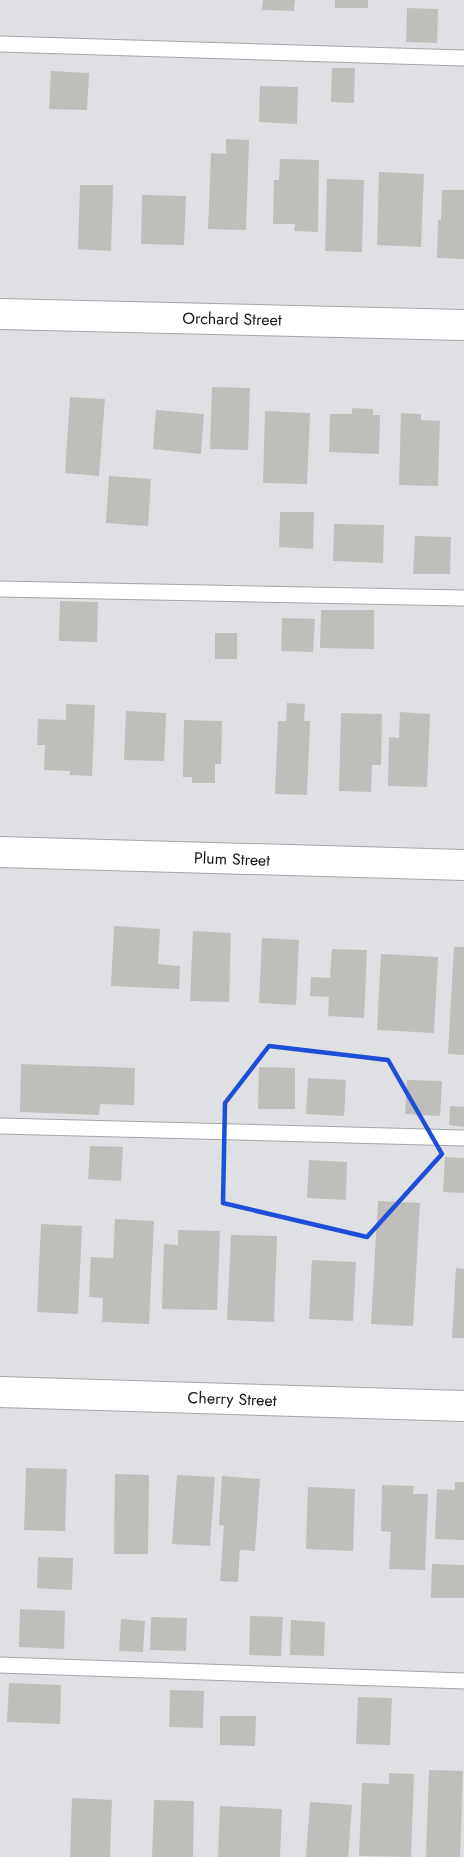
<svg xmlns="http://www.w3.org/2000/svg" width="464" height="1857" font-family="Jost,sans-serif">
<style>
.building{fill:#c0bebb}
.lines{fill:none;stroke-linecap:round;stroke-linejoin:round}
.lane-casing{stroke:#a4a6a9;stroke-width:17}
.street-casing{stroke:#a4a6a9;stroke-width:32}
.lane{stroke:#fff;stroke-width:15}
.street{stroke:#fff;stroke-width:30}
.marked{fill:none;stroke:#1d4ed8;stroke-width:4.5;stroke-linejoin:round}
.labels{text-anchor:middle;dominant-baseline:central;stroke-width:6;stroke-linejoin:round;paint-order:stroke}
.street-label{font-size:16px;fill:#141516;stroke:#fff}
</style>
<rect width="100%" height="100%" fill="#dee0e3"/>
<path class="building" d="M 263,0 L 295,0 L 294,11 L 262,10 Z
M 335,0 L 368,0 L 368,8 L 335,8 Z
M 407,8 L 438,9 L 437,43 L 406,42 Z
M 332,68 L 355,68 L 354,103 L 331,102 Z
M 51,71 L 89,73 L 87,110 L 49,109 Z
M 260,86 L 298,87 L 297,124 L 259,122 Z
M 226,139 L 249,140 L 246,230 L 208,229 L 211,153 L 226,154 Z
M 280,159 L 319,160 L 318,232 L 294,231 L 295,224 L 273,224 L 274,180 L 279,180 Z
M 379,172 L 424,174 L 421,247 L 377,245 Z
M 327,179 L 364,180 L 362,252 L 325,251 Z
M 80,185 L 113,185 L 111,251 L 78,249 Z
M 442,190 L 464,190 L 464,259 L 437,258 L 438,220 L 441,220 Z
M 142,195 L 186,196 L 184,245 L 141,244 Z
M 212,387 L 250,388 L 248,450 L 210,449 Z
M 70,397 L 105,399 L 99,476 L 65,473 Z
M 352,408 L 373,409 L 373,415 L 380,415 L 379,454 L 329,452 L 330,414 L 352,414 Z
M 156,410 L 204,414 L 201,454 L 153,449 Z
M 265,411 L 310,413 L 307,484 L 263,483 Z
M 401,413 L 421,414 L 421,420 L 440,421 L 438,486 L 399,485 Z
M 109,476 L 151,479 L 148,526 L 106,523 Z
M 280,512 L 314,512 L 313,549 L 279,547 Z
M 334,524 L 384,525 L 383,563 L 333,561 Z
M 415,536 L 451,537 L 450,574 L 413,574 Z
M 60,601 L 98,602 L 97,642 L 59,641 Z
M 321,610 L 374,610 L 374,649 L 320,648 Z
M 282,618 L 315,619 L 313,652 L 281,651 Z
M 215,633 L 237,633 L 237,659 L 215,659 Z
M 287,703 L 305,704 L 304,721 L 310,721 L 307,795 L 275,794 L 278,721 L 286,721 Z
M 66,704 L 95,705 L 92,776 L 70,775 L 70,771 L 44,770 L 45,745 L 37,745 L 38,719 L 66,720 Z
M 126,711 L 166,713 L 164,761 L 124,760 Z
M 400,712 L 430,714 L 427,787 L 388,786 L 389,737 L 399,738 Z
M 341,713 L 382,714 L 381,765 L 372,765 L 371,792 L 339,791 Z
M 184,720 L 222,721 L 221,764 L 215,764 L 215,783 L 192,783 L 192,777 L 183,777 Z
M 114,926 L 160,929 L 158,964 L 180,966 L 179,989 L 111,986 Z
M 193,931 L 231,933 L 229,1002 L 190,1001 Z
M 262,938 L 299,940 L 296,1005 L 259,1003 Z
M 454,947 L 464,947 L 464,1055 L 448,1054 Z
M 332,949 L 367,950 L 364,1018 L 328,1016 L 329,997 L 310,996 L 311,977 L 330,978 Z
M 381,954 L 438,957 L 434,1033 L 377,1030 Z
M 21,1064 L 135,1068 L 134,1105 L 100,1104 L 99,1115 L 20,1112 Z
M 259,1067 L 295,1068 L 295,1109 L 258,1109 Z
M 308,1078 L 346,1080 L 344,1116 L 306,1114 Z
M 407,1080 L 442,1081 L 440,1116 L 405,1114 Z
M 450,1106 L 464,1107 L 464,1127 L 449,1125 Z
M 90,1146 L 123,1147 L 121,1181 L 88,1179 Z
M 445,1157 L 464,1158 L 464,1193 L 443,1192 Z
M 309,1160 L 347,1162 L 346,1200 L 307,1198 Z
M 378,1201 L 420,1203 L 413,1326 L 371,1324 Z
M 115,1219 L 154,1221 L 149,1324 L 102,1322 L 103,1298 L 89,1297 L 91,1257 L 113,1258 Z
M 41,1224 L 82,1226 L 78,1314 L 37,1312 Z
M 178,1230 L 220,1231 L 217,1310 L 162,1309 L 164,1244 L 178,1245 Z
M 231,1235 L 277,1236 L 274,1322 L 227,1320 Z
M 312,1260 L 356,1262 L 353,1321 L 309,1319 Z
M 456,1268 L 464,1269 L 464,1338 L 452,1338 Z
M 26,1468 L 67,1469 L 65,1531 L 24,1530 Z
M 115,1474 L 149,1475 L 148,1554 L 114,1554 Z
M 177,1475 L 215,1477 L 210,1546 L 172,1544 Z
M 222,1476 L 260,1479 L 255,1551 L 240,1550 L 238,1582 L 220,1581 L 224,1526 L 219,1525 Z
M 455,1482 L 464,1482 L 464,1540 L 435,1539 L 437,1489 L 455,1490 Z
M 382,1485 L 414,1486 L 413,1494 L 428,1494 L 425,1570 L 389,1569 L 391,1532 L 381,1531 Z
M 308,1487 L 355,1489 L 353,1551 L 306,1549 Z
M 38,1557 L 73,1558 L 72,1590 L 37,1588 Z
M 432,1564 L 464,1565 L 464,1598 L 431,1598 Z
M 20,1609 L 65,1611 L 64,1649 L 19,1647 Z
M 250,1616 L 283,1617 L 281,1656 L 249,1655 Z
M 151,1617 L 187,1618 L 186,1651 L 150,1650 Z
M 121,1619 L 145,1621 L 143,1652 L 119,1651 Z
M 291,1620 L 325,1622 L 324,1656 L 290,1655 Z
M 9,1683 L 61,1685 L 60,1724 L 7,1722 Z
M 170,1690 L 204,1691 L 203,1728 L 169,1727 Z
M 358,1697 L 392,1698 L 390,1745 L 356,1744 Z
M 220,1716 L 256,1716 L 255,1746 L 220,1745 Z
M 429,1770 L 463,1771 L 460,1857 L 426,1857 Z
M 389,1773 L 414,1774 L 411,1857 L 359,1856 L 362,1783 L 389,1784 Z
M 72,1798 L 112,1800 L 110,1857 L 70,1857 Z
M 154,1800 L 194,1801 L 193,1857 L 152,1857 Z
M 310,1802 L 352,1805 L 348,1857 L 306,1857 Z
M 220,1806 L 282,1809 L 280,1857 L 218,1857 Z"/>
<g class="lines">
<defs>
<path id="lane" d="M 0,44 L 464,58
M 0,589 L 464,598
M 0,1126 L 464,1138
M 0,1665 L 464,1681"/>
<path id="street" d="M 0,314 L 464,325
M 0,852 L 464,865
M 0,1392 L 464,1406"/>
</defs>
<use href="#lane" class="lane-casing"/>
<use href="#street" class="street-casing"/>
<use href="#lane" class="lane"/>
<use href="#street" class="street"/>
</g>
<path class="marked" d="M 269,1046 L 388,1060 L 442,1154 L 367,1237 L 223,1203 L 225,1103 Z"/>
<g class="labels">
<g class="street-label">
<text transform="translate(232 319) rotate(1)">Orchard Street</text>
<text transform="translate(232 859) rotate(2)">Plum Street</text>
<text transform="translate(232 1399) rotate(2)">Cherry Street</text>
</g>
</g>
</svg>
